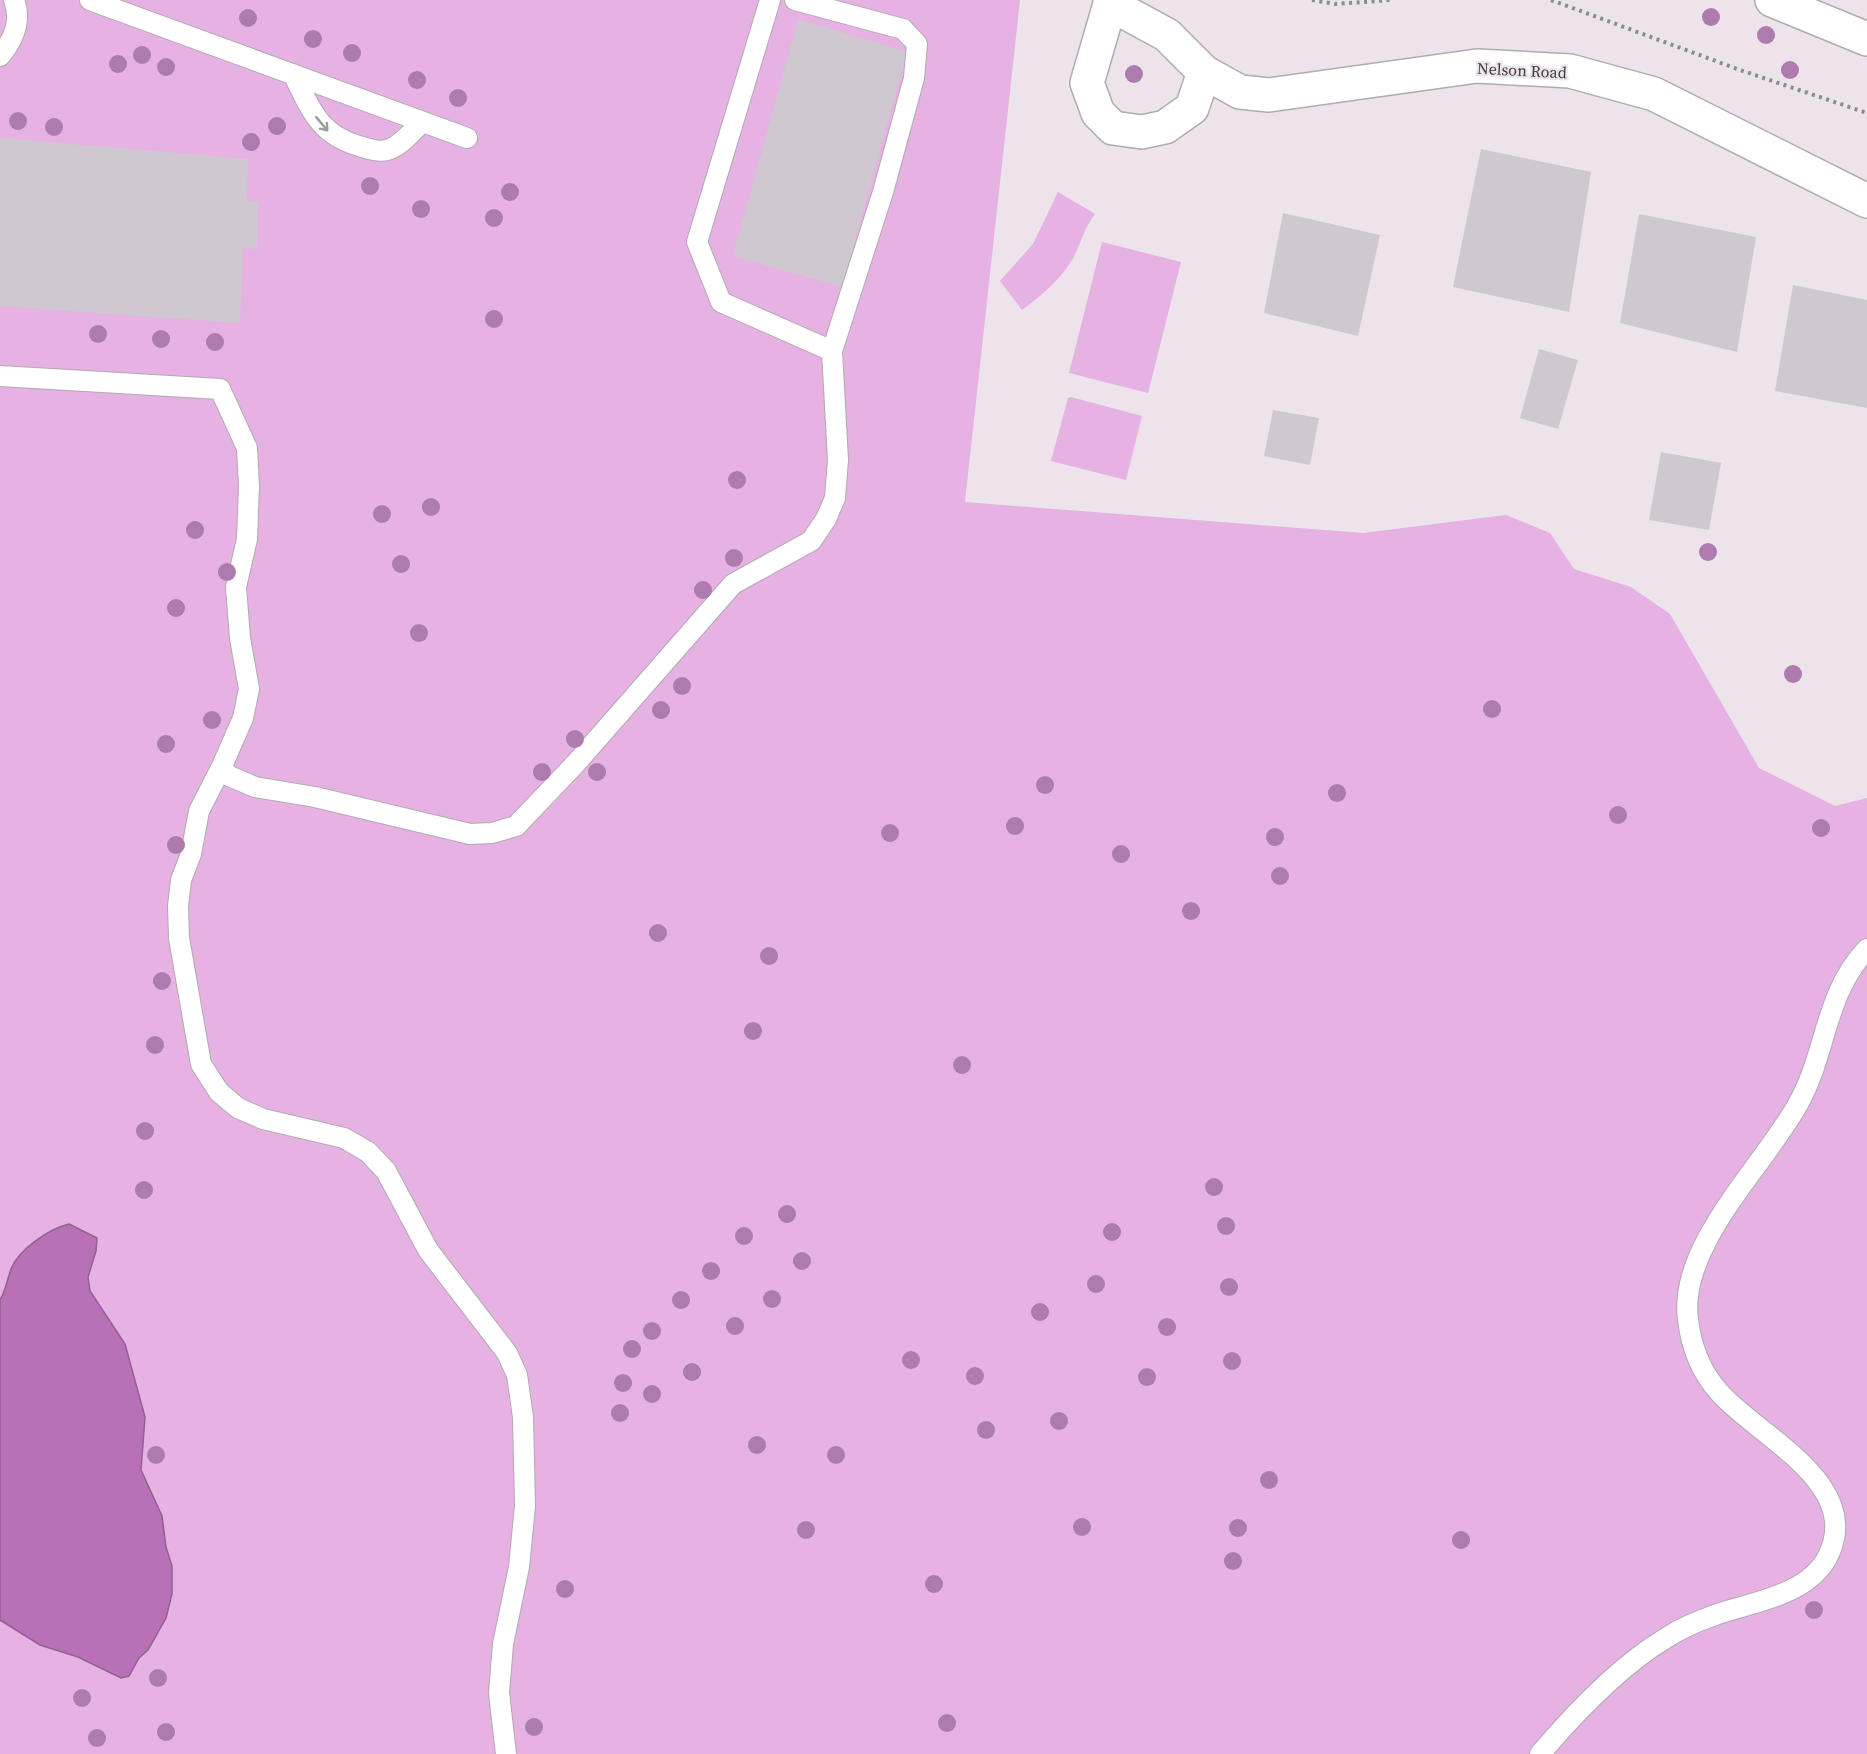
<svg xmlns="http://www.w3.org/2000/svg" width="1867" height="1754" font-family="'Source Serif 4',serif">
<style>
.green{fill:#e6b1e3}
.water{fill:#b871b6;stroke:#936092;stroke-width:1.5}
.building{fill:#d0c8d0}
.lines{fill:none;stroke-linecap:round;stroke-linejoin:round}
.lane-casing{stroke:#b2aab1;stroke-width:22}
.street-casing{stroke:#b2aab1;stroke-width:36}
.secondary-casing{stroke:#b2aab1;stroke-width:36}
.path{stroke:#908a8f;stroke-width:4;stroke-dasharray:3 4.5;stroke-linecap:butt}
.lane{stroke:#fff;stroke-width:20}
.street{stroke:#fff;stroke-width:33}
.secondary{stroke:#fff;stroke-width:33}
.tree{fill:#ae7bae}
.oneway{stroke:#9e9c9e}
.labels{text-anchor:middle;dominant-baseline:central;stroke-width:4.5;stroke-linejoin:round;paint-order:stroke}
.street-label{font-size:16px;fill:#3d3a3d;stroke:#ece3eb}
</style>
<rect width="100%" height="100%" fill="#ece3eb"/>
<path class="green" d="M 0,0 L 1020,0 L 965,502 L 1363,533 L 1506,515 L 1550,533 L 1574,569 L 1631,587 L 1670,614 L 1759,768 L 1835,806 L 1867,798 L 1867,1754 L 0,1754 Z
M 1058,192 L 1095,214 C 1083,229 1081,245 1072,260 C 1059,281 1041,296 1022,310 L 1000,281 L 1033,244 Z
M 1102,242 L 1181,262 L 1148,393 L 1069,373 Z
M 1071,397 L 1142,416 L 1126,480 L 1051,461 L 1068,398 Z"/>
<path class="water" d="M 69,1224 L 97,1238 L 96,1251 L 88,1277 L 90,1291 L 125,1344 L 145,1417 L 141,1470 L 162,1516 L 166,1547 L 172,1566 L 172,1594 L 166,1618 L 148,1650 L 139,1658 L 129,1676 L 121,1678 L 78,1657 L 40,1645 L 0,1620 L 0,1300 C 6,1290 7,1280 11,1269 C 19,1249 49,1229 69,1224 Z"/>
<path class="building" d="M 798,19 L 907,52 L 842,287 L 733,256 Z
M 0,138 L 248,159 L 247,200 L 258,202 L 257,249 L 243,248 L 240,323 L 0,306 Z
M 1481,149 L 1591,172 L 1569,312 L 1453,287 Z
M 1283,213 L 1380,235 L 1358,336 L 1264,313 Z
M 1639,214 L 1756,237 L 1737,352 L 1620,323 Z
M 1793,285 L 1867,300 L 1867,408 L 1775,391 Z
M 1539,349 L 1578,360 L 1558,429 L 1520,418 Z
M 1273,410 L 1319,418 L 1310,465 L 1264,456 Z
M 1661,452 L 1721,463 L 1709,530 L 1649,520 Z"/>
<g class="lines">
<defs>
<path id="lane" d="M 90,0 L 467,138
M 795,0 L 903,29 L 917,44 L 914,78 L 883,192 L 832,351
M 0,56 C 14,39 22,21 14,0
M 293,74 C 311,109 318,134 359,146 C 368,149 381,153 390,149 C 402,144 413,131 422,122
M 0,376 L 220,389 L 247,448 L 249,486 L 247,539 L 236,587 L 240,638 L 249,689 L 243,718 L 222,766 L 227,775 L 255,787 L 315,797 L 470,834 L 492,833 L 516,826 L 577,762 L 733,584 L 811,541 L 826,519 L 835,498 L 838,460 L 832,351 L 721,302 L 697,242 L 770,0
M 222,766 L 199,811 L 191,854 L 181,880 L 178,906 L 179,938 L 201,1064 L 219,1092 L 238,1108 L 263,1119 L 344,1138 L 368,1152 L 386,1171 L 428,1250 L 507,1353 L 517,1375 L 523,1417 L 525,1506 L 519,1567 L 503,1644 L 499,1693 L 506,1754
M 1540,1754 C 1574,1714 1621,1665 1666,1638 C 1681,1628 1698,1621 1715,1615 C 1752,1602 1806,1596 1827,1558 C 1866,1484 1757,1436 1719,1392 C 1701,1372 1691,1346 1688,1319 C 1678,1246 1764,1166 1798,1104 C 1827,1053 1824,994 1867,949"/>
<path id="street" d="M 1110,0 L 1110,4 L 1167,35 L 1204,72 L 1240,92 L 1269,95 L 1477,66 L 1570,71 L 1654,94 L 1867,201
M 1110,4 L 1087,83 L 1098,113 L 1113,128 L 1142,132 L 1165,127 L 1192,108 L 1204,72"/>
<path id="secondary" d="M 1772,0 L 1867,39"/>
</defs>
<use href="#lane" class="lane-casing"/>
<use href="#street" class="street-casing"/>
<use href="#secondary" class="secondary-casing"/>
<path class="path" d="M 1312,0 L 1335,4 L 1391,0
M 1551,0 L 1740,70 L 1867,113"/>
<use href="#lane" class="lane"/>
<use href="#street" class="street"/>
<use href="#secondary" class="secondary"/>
</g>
<g class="tree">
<circle cx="1711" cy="17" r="9"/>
<circle cx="248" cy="18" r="9"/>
<circle cx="1766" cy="35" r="9"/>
<circle cx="313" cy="39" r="9"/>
<circle cx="352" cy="53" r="9"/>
<circle cx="142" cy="55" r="9"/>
<circle cx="118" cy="64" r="9"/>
<circle cx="166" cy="67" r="9"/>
<circle cx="1790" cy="70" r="9"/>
<circle cx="1134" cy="74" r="9"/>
<circle cx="417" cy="80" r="9"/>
<circle cx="458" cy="98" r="9"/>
<circle cx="18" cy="121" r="9"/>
<circle cx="277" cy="126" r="9"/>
<circle cx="54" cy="127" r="9"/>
<circle cx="251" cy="142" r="9"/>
<circle cx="370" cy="186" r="9"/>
<circle cx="510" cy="192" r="9"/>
<circle cx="421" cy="209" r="9"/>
<circle cx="494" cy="218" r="9"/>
<circle cx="494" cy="319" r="9"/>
<circle cx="98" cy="334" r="9"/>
<circle cx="161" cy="339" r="9"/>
<circle cx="215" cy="342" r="9"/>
<circle cx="737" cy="480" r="9"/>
<circle cx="431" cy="507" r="9"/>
<circle cx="382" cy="514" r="9"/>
<circle cx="195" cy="530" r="9"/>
<circle cx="1708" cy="552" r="9"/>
<circle cx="734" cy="558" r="9"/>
<circle cx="401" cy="564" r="9"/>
<circle cx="227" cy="572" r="9"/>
<circle cx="703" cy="590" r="9"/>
<circle cx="176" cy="608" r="9"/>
<circle cx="419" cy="633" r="9"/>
<circle cx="1793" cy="674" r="9"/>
<circle cx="682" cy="686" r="9"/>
<circle cx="1492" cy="709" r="9"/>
<circle cx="661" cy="710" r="9"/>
<circle cx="212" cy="720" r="9"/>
<circle cx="575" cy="739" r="9"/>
<circle cx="166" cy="744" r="9"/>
<circle cx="542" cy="772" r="9"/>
<circle cx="597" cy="772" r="9"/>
<circle cx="1045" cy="785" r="9"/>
<circle cx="1337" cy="793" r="9"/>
<circle cx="1618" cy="815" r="9"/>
<circle cx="1015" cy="826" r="9"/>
<circle cx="1821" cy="828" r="9"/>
<circle cx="890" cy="833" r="9"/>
<circle cx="1275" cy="837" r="9"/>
<circle cx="176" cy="845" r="9"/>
<circle cx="1121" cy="854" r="9"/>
<circle cx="1280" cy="876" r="9"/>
<circle cx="1191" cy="911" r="9"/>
<circle cx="658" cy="933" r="9"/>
<circle cx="769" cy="956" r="9"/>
<circle cx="162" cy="981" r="9"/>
<circle cx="753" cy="1031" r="9"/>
<circle cx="155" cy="1045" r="9"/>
<circle cx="962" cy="1065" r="9"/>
<circle cx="145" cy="1131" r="9"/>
<circle cx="1214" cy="1187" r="9"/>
<circle cx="144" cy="1190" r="9"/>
<circle cx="787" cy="1214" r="9"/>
<circle cx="1226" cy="1226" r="9"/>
<circle cx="1112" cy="1232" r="9"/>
<circle cx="744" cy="1236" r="9"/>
<circle cx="802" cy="1261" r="9"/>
<circle cx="711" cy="1271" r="9"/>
<circle cx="1096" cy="1284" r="9"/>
<circle cx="1229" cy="1287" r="9"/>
<circle cx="772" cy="1299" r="9"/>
<circle cx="681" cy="1300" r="9"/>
<circle cx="1040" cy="1312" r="9"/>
<circle cx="735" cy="1326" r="9"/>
<circle cx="1167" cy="1327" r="9"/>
<circle cx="652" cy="1331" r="9"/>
<circle cx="632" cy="1349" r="9"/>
<circle cx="911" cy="1360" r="9"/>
<circle cx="1232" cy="1361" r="9"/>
<circle cx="692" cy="1372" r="9"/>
<circle cx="975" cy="1376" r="9"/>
<circle cx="1147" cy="1377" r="9"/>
<circle cx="623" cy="1383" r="9"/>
<circle cx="652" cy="1394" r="9"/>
<circle cx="620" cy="1413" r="9"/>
<circle cx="1059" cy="1421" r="9"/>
<circle cx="986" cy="1430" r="9"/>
<circle cx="757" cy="1445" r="9"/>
<circle cx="156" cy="1455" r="9"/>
<circle cx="836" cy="1455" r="9"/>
<circle cx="1269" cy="1480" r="9"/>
<circle cx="1082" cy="1527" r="9"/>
<circle cx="1238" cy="1528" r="9"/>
<circle cx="806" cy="1530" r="9"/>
<circle cx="1461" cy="1540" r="9"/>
<circle cx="1233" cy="1561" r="9"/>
<circle cx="934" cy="1584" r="9"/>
<circle cx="565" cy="1589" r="9"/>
<circle cx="1814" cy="1610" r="9"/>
<circle cx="158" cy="1678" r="9"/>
<circle cx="82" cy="1698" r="9"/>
<circle cx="947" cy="1723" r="9"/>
<circle cx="534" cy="1727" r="9"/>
<circle cx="166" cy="1732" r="9"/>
<circle cx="97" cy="1738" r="9"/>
</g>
<defs><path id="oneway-shaft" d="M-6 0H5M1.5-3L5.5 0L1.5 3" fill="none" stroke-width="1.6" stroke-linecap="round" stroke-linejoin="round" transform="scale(1.5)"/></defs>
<use class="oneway" href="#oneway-shaft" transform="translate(322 124) rotate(50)"/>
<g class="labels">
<g class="street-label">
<text transform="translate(1522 70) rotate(3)">Nelson Road</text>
</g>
</g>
</svg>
